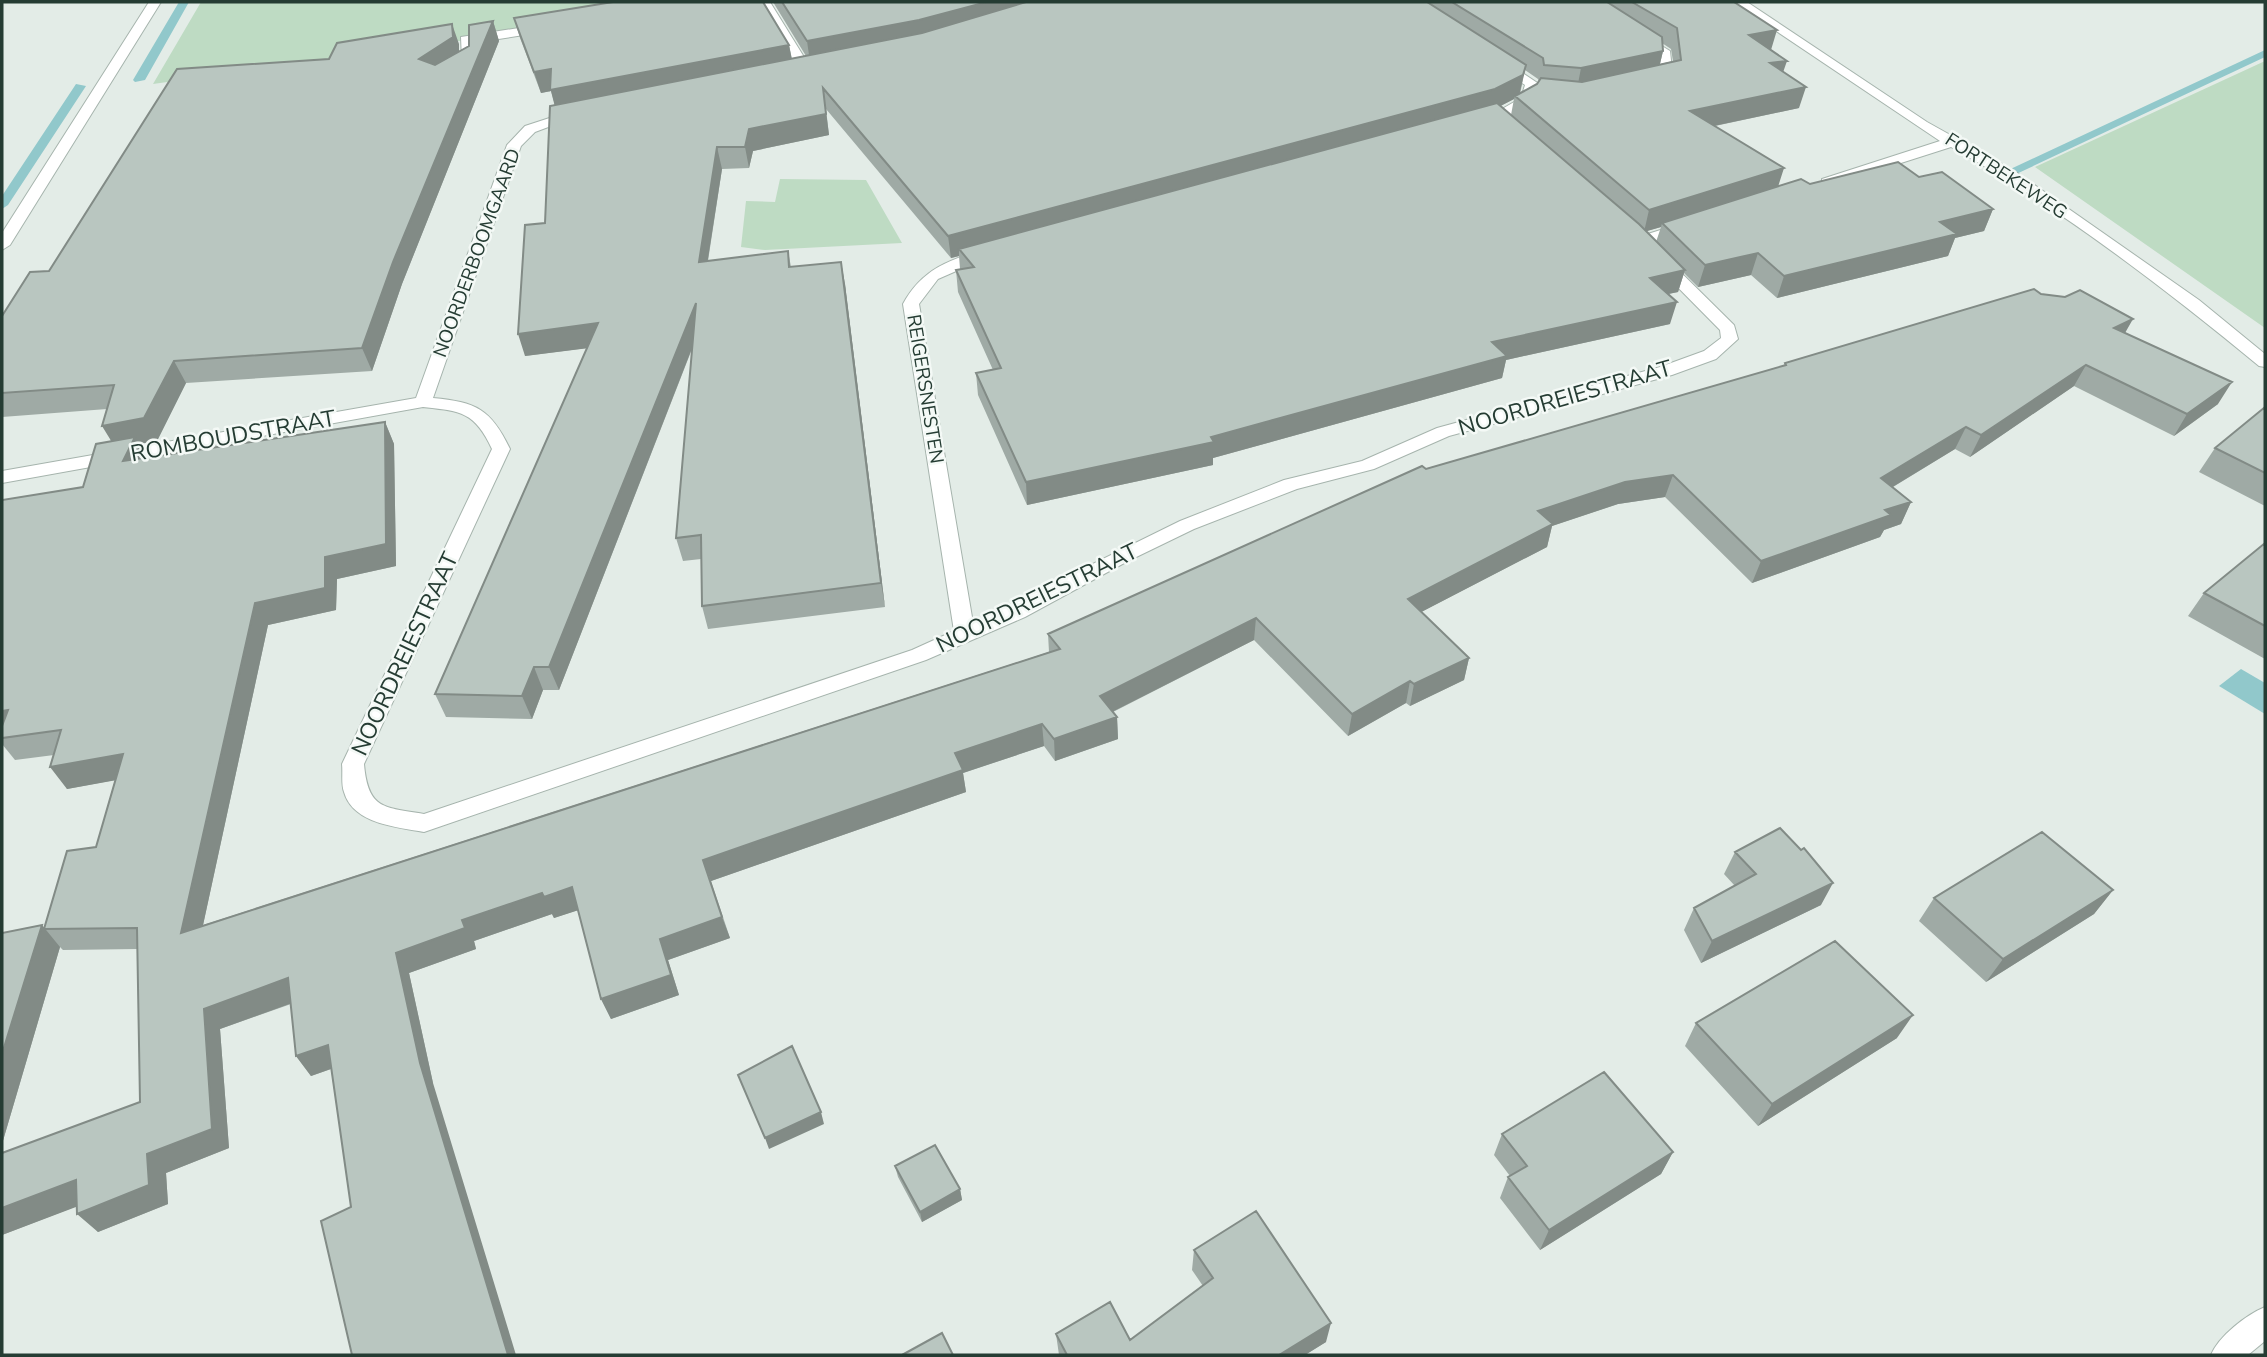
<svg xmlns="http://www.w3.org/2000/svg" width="2267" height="1357" font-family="'Nunito Sans',sans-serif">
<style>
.green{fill:#bedbc3}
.water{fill:#91c8cb}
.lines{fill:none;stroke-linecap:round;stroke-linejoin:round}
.stream{fill:#91c8cb;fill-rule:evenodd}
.minor-casing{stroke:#a6b4ad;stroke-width:2}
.minor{fill:#fff;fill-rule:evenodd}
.wall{fill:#9faaa5;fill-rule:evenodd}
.shaded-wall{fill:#828b86}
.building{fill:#b9c6c0;stroke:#828b86;stroke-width:2}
.labels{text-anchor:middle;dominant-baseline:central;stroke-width:5;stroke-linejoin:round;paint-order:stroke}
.far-street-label{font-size:19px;fill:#253c33;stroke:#f4f9f6}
.street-label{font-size:23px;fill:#253c33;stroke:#f4f9f6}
</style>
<rect width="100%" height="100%" fill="#e3ece7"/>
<path class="green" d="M 201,2 L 689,2 L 466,40 L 153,84 Z
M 2265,61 L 2265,328 L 2035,167 Z
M 780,179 L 866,180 L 902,243 L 765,250 L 741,247 L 746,201 L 775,202 Z"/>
<path class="water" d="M 2241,669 L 2265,683 L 2265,714 L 2219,686 Z"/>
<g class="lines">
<path class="stream" d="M 179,2 L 189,2 L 145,80 L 135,82 L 133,80 Z
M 2265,50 L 2265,57 L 2012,176 L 2002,173 Z
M 76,84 L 86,86 L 8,205 L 2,209 L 2,196 Z"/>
<defs>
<path id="minor" d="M 149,2 L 161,2 L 10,245 L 2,250 L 2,233 Z
M 758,2 L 770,2 L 812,70 L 810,73 L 800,73 Z
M 1733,2 L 1747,2 L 1927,122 L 2013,170 L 2199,300 L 2265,354 L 2265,367 L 2259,366 C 2162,286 2060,208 1951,147 L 1832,185 L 1822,185 L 1822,179 L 1940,141 Z
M 544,24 L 549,25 L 549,31 L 473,43 L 474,64 L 456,73 L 449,69 L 462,60 L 461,37 Z
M 1634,35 L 1644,35 L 1670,51 L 1673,79 L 1651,82 L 1651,76 L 1661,74 L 1659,56 L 1634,41 Z
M 1500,58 L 1539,84 L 1532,103 L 1506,117 L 1519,129 L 1512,133 L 1490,116 L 1521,98 L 1525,85 L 1495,65 L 1495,59 Z
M 571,111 L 583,114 L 535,132 L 521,146 L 433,398 C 476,402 491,409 510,449 L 364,764 C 368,810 384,807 424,814 L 912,650 L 954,631 L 903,304 C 922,269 950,259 987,249 L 995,254 L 938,279 L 919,304 L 973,623 L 1180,521 L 1284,480 L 1362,461 L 1437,428 L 1660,367 L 1704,351 L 1721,338 L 1720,330 L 1635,244 L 1635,238 L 1686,222 L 1691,224 L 1691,230 L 1651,243 L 1734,325 L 1738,339 L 1716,359 L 1672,375 L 1449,436 L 1374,469 L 1297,489 L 1194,529 L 1128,561 L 1025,617 L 926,660 L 424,832 C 397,827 353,824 344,792 C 341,784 343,773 342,764 L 492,449 C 475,412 461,411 423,407 L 2,483 L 2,471 L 416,398 L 507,145 L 525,126 Z
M 2265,1307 L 2265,1341 L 2248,1355 L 2211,1355 C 2219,1336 2246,1315 2265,1307 Z"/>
</defs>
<use href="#minor" class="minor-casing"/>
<use href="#minor" class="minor"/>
</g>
<path class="wall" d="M 773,2 L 1734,2 L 1771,50 L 1783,72 L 1799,108 L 1715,126 L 1778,186 L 1919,177 L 1993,209 L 1984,231 L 1955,238 L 1948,256 L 1777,298 L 1751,275 L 1698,287 L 1684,273 L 1678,292 L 1668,294 L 1670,324 L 1506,360 L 1502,378 L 1213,458 L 1213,465 L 1027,505 L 978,395 L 976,373 L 993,370 L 958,292 L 956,270 L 960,269 L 959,256 L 951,258 L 826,109 L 829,135 L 753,151 L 749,168 L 722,169 L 708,261 L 788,251 L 791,267 L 845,284 L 885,607 L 708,629 L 702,606 L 701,559 L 683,561 L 676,538 L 692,349 L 559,690 L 543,690 L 532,719 L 446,717 L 435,694 L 587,348 L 525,356 L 545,223 L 555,105 L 551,91 L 541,93 L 520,38 L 514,18 L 789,45 L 792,59 L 806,56 ZM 1662,43 L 1671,49 L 1673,61 L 1660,64 L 1663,51 ZM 1525,70 L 1538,79 L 1539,81 L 1537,84 L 1520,94 ZM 1514,99 L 1511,115 L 1500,106 ZM 1661,227 L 1656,242 L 1646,231 Z
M 493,21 L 499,41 L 402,284 L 372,371 L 186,383 L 157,441 L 139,444 L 147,457 L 385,422 L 394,444 L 396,566 L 337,579 L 336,610 L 268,625 L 203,925 L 1049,652 L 1048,634 L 1426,469 L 1784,366 L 1785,363 L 2041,294 L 2125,333 L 2218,404 L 2174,436 L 2074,386 L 1970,457 L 1955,449 L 1893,487 L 1911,502 L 1901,524 L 1884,530 L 1880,537 L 1752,583 L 1665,497 L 1618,504 L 1552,526 L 1547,547 L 1421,612 L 1469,658 L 1464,680 L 1410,706 L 1406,703 L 1348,736 L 1254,640 L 1113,712 L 1117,717 L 1118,739 L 1055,761 L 1044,746 L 963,773 L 966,792 L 711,881 L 730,938 L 668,960 L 679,995 L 611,1019 L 601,999 L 578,910 L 554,918 L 552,914 L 474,941 L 476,949 L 409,973 L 433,1083 L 351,1207 L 331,1069 L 311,1076 L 296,1056 L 291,1004 L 220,1029 L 229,1148 L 166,1173 L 168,1204 L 98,1232 L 77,1206 L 2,1235 L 2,1153 L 140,1102 L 137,949 L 63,950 L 60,947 L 2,1144 L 2,933 L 44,928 L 96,847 L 115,780 L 67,789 L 54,755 L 15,760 L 2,744 L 2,500 L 83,487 L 111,442 L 107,409 L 2,417 L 2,316 L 49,271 L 329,59 L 459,44 L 459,51 L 469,46 Z
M 2265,407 L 2265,506 L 2199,472 L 2215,448 Z
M 2265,543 L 2265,659 L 2188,616 L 2204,593 Z
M 1735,852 L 1821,905 L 1701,963 L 1684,930 L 1694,908 L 1735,886 L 1724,874 Z
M 2113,890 L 2094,914 L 1986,982 L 1919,921 L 1934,898 Z
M 1696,1023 L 1897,1038 L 1758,1126 L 1685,1046 Z
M 1502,1134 L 1673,1152 L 1661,1174 L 1540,1250 L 1500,1198 L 1508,1177 L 1510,1176 L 1494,1155 Z
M 895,1166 L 960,1189 L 962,1200 L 922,1222 L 898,1177 Z
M 1194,1250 L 1326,1342 L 1305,1355 L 1059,1355 L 1056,1334 L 1130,1340 L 1203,1286 L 1192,1270 Z"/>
<path class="shaded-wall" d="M 987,2 L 1062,2 L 810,62 L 807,41 Z
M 493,21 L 499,41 L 402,284 L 372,371 L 362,348 L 393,262 Z
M 452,24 L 459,44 L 459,58 L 426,79 L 419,59 Z
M 1777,30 L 1771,50 L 1749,35 Z
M 789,45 L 793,66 L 556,111 L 551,91 L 541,93 L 534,72 L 551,69 Z
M 1663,51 L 1658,72 L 1577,89 L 1581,68 Z
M 1787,61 L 1780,81 L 1770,63 Z
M 1526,65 L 1519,96 L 1515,96 L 1514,99 L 1491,111 L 959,249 L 959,256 L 951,258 L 948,236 Z
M 1806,87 L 1799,108 L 1685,132 L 1690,111 Z
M 823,88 L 829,135 L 753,151 L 749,168 L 745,147 L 749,129 Z
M 717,147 L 722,169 L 704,284 L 699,262 Z
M 1784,168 L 1777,190 L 1662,223 L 1661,227 L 1644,232 L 1649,210 Z
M 1993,209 L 1984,231 L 1955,238 L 1948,256 L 1777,298 L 1784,276 L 1940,222 Z
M 1758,253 L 1751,275 L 1698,287 L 1705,265 Z
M 841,262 L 845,284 L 885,607 L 881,583 Z
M 1685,270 L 1678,292 L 1644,299 L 1650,278 Z
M 1677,302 L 1670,324 L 1506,360 L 1502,378 L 1213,458 L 1213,465 L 1027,505 L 1026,482 L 1211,437 L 1492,342 Z
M 696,303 L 701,325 L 559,690 L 549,667 Z
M 2133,319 L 2121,340 L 2114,328 Z
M 598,323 L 605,346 L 525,356 L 518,334 Z
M 174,361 L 186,383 L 157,441 L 139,444 L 148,459 L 137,483 L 102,426 Z
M 2086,365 L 2074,386 L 1970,457 L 1981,435 Z
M 2232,382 L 2218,404 L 2174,436 L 2187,414 Z
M 385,422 L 394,444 L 396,566 L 337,579 L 336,610 L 268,625 L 197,953 L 181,933 L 255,603 L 325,557 Z
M 1966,427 L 1955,449 L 1871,500 L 1881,478 Z
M 1673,475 L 1665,497 L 1618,504 L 1552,526 L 1547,547 L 1404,621 L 1408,599 L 1538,511 L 1625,482 Z
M 1911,502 L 1901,524 L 1884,530 L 1880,537 L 1752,583 L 1761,561 L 1885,510 Z
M 1256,618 L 1254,640 L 1100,718 L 1100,696 Z
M 1469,658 L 1464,680 L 1410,706 L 1414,684 Z
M 534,667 L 543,690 L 532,719 L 522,696 Z
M 1410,681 L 1406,703 L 1348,736 L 1352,714 Z
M 8,710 L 2,736 L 2,711 Z
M 1117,717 L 1118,739 L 1055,761 L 1054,739 Z
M 1042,724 L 1044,746 L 963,773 L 966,792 L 711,881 L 703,860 L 955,753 Z
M 123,754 L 139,776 L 67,789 L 50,767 Z
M 1833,883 L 1821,905 L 1701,963 L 1712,941 Z
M 572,887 L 582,909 L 554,918 L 552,914 L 474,941 L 476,949 L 409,973 L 433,1083 L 516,1355 L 508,1355 L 420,1063 L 396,953 L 462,920 L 542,893 Z
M 2113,890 L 2094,914 L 1986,982 L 2003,959 Z
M 722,917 L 730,938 L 668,960 L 679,995 L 611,1019 L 601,999 L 660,939 Z
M 42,925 L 60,947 L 2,1144 L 2,1054 Z
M 288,978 L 303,999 L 220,1029 L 229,1148 L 166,1173 L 168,1204 L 98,1232 L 77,1214 L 204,1009 Z
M 1913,1015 L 1897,1038 L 1758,1126 L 1772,1104 Z
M 328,1045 L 342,1065 L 311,1076 L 296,1056 Z
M 821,1112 L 824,1124 L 769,1149 L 765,1138 Z
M 1673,1152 L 1661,1174 L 1540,1250 L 1549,1230 Z
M 76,1180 L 97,1199 L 2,1235 L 2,1208 Z
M 960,1189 L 962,1200 L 922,1222 L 920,1212 Z
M 1331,1323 L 1326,1342 L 1305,1355 L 1279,1355 Z"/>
<path class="building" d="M 613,2 L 763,2 L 789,45 L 550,90 L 551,69 L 534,72 L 514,18 Z
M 782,2 L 987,2 L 919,20 L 807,41 Z
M 1026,2 L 1427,2 L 1526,65 L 1523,75 L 1495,89 L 948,236 L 823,88 L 826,114 L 749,129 L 745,147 L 717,147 L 699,262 L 788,251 L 789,267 L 841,262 L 881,583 L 702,606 L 701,535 L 676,538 L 696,303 L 549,667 L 534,667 L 522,696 L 435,694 L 598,323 L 518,334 L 525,225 L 545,223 L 550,106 L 922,33 Z
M 1452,2 L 1607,2 L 1662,37 L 1663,51 L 1581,68 L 1544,65 L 1543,58 Z
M 1632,2 L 1734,2 L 1777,30 L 1749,35 L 1787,61 L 1770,63 L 1806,87 L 1690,111 L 1784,168 L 1649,210 L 1515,96 L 1537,84 L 1541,78 L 1582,82 L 1681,60 L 1677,28 Z
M 493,21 L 393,262 L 362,348 L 174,361 L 144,418 L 102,426 L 114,385 L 2,393 L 2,316 L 30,272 L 49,271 L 177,69 L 329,59 L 337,43 L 452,24 L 453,37 L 419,59 L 435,65 L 469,46 L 469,25 Z
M 1497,103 L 1639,224 L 1685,270 L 1650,278 L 1677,302 L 1492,342 L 1507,356 L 1211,437 L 1214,442 L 1026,482 L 976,373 L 1001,368 L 956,270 L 974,267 L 959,249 Z
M 1898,162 L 1919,177 L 1942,172 L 1993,209 L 1940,222 L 1957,234 L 1784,276 L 1758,253 L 1705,265 L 1662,223 L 1801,179 L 1810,184 Z
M 2034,289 L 2041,294 L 2065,297 L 2080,290 L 2133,319 L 2114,328 L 2232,382 L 2187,414 L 2086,365 L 1981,435 L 1966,427 L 1881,478 L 1911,502 L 1885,510 L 1891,515 L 1761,561 L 1673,475 L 1625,482 L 1538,511 L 1553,524 L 1408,599 L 1469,658 L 1414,684 L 1410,681 L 1352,714 L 1256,618 L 1100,696 L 1117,717 L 1054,739 L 1042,724 L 955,753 L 963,770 L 703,860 L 722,917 L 660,939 L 671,975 L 601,999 L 572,887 L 544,897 L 542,893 L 462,920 L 465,928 L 396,953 L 420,1063 L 508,1355 L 352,1355 L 321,1221 L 351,1207 L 328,1045 L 296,1056 L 288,978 L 204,1009 L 212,1129 L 147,1154 L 149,1185 L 77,1214 L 76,1180 L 2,1208 L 2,1153 L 140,1102 L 137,928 L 44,929 L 67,851 L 96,847 L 123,754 L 50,767 L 61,730 L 2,738 L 2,726 L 8,710 L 2,711 L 2,500 L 83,487 L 96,444 L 135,437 L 123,461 L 385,422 L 386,544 L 325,557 L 325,588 L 255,603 L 181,933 L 1060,649 L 1048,634 L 1422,466 L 1426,469 L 1786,365 L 1785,363 Z
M 2265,407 L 2265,473 L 2215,448 Z
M 2265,543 L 2265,626 L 2204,593 Z
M 1780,828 L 1801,850 L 1804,848 L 1833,883 L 1712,941 L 1694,908 L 1756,874 L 1735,852 Z
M 2042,832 L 2113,890 L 2003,959 L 1934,898 Z
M 42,925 L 2,1054 L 2,933 Z
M 1835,941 L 1913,1015 L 1772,1104 L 1696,1023 Z
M 792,1046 L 821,1112 L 765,1138 L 738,1075 Z
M 1604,1072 L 1673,1152 L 1549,1230 L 1508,1177 L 1527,1166 L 1502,1134 Z
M 935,1145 L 960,1189 L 920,1212 L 895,1166 Z
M 1256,1211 L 1331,1323 L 1279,1355 L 1067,1355 L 1056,1334 L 1110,1302 L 1130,1340 L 1213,1278 L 1194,1250 Z
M 942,1333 L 953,1355 L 902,1355 Z"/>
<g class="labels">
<g class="far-street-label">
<text transform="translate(2006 176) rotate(33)">FORTBEKEWEG</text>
<text transform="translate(477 253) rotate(-70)">NOORDERBOOMGAARD</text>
<text transform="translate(925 389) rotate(81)">REIGERSNESTEN</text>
</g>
<g class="street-label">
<text transform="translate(1565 398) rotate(-16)">NOORDREIESTRAAT</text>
<text transform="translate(233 436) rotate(-10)">ROMBOUDSTRAAT</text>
<text transform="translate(1037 598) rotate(-26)">NOORDREIESTRAAT</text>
<text transform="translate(405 654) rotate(-65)">NOORDREIESTRAAT</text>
</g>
</g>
<rect width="2267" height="1357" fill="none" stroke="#253c33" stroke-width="7"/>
</svg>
